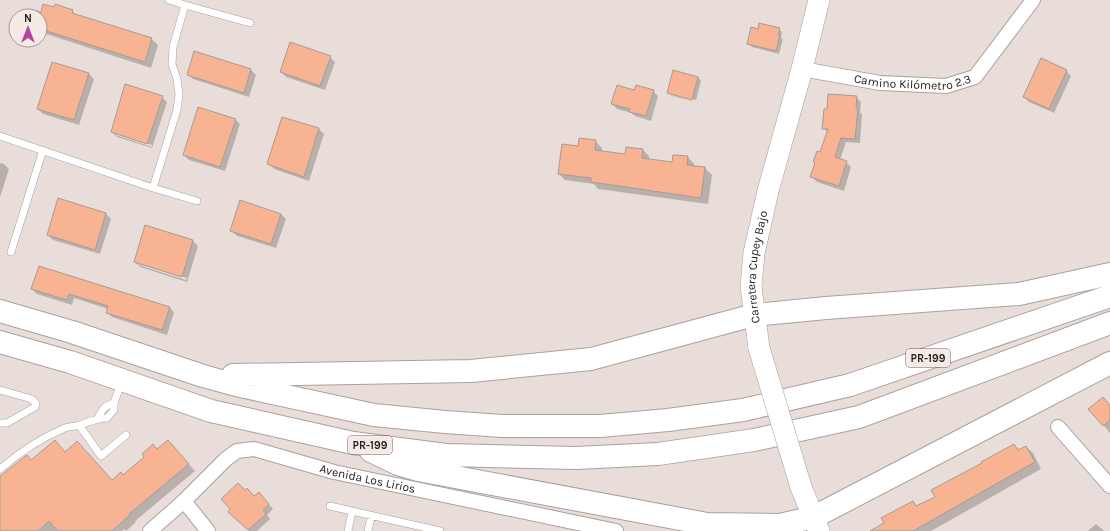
<svg xmlns="http://www.w3.org/2000/svg" width="1110" height="531" font-family="Karla,sans-serif">
<style>
.shadow{fill:#0003;fill-rule:evenodd}
.building{fill:#f8b492;stroke:#a59b97}
.lines{fill:none;stroke-linecap:round;stroke-linejoin:round}
.lane-casing{stroke:#aba19c;stroke-width:8}
.street-casing{stroke:#aba19c;stroke-width:16}
.secondary-casing{stroke:#aba19c;stroke-width:22}
.primary-casing{stroke:#aba19c;stroke-width:24}
.lane{stroke:#fff;stroke-width:7}
.street{stroke:#fff;stroke-width:14}
.secondary{stroke:#fff;stroke-width:21}
.primary{stroke:#fff;stroke-width:22}
.secondary-bridge-casing{stroke:#aba19c;stroke-width:22;stroke-linecap:butt}
.secondary-bridge{stroke:#fff;stroke-width:21}
.labels{text-anchor:middle;dominant-baseline:central;stroke-width:3;stroke-linejoin:round;paint-order:stroke}
.shield{fill:#f5eae5;stroke:#635d5a;stroke-width:1}
.shield-label{font-size:11px;font-weight:bold;fill:#24201e}
.street-label{font-size:12px;fill:#24201e;stroke:#f5eae5}
</style>
<rect width="100%" height="100%" fill="#e8ddd8"/>
<path class="shadow" d="M 37,10 L 42,12 L 72,11 L 76,15 L 151,39 L 158,45 L 151,68 L 40,32 L 40,16 L 35,16 Z
M 779,29 L 782,32 L 781,38 L 783,39 L 779,54 L 752,47 L 748,43 L 759,30 Z
M 195,52 L 251,70 L 256,75 L 249,97 L 193,79 L 188,74 Z
M 330,57 L 335,62 L 325,90 L 286,77 L 281,72 Z
M 53,63 L 89,74 L 94,79 L 79,125 L 43,114 L 38,109 Z
M 1066,71 L 1071,76 L 1054,113 L 1029,102 L 1024,97 Z
M 698,77 L 701,81 L 696,100 L 671,93 L 671,95 L 695,102 L 672,96 L 669,93 Z
M 635,91 L 653,91 L 658,96 L 651,121 L 635,116 L 632,113 L 617,109 L 612,104 Z
M 162,97 L 167,102 L 152,148 L 117,137 L 112,132 ZM 116,133 L 152,145 L 152,147 L 116,135 Z
M 856,97 L 861,102 L 860,113 L 862,114 L 860,143 L 846,142 L 840,160 L 846,162 L 851,167 L 844,191 L 817,182 L 812,177 L 828,132 L 823,128 Z
M 282,118 L 319,129 L 324,134 L 309,181 L 274,169 L 269,164 Z
M 235,119 L 240,124 L 225,171 L 189,160 L 184,155 Z
M 595,141 L 602,148 L 602,152 L 626,155 L 643,150 L 649,156 L 649,160 L 673,163 L 688,157 L 694,164 L 694,167 L 705,168 L 712,175 L 708,204 L 598,189 L 594,184 L 565,180 L 559,174 L 579,147 Z
M 0,163 L 4,164 L 9,169 L 0,197 Z
M 106,214 L 111,219 L 100,254 L 53,240 L 48,235 Z
M 281,214 L 286,219 L 276,248 L 237,236 L 232,231 Z
M 193,241 L 198,246 L 187,282 L 140,267 L 135,262 ZM 139,263 L 187,278 L 186,280 L 139,265 Z
M 32,289 L 169,307 L 174,312 L 167,335 L 112,317 L 107,312 L 108,309 L 74,298 L 72,305 L 37,294 Z
M 1110,406 L 1110,433 L 1090,409 Z
M 1014,445 L 1020,450 L 1026,447 L 1033,453 L 1041,469 L 931,531 L 878,531 L 913,502 L 918,507 L 936,497 L 983,464 Z
M 174,448 L 195,471 L 135,521 L 136,522 L 126,531 L 124,529 L 122,531 L 0,531 L 0,478 L 32,461 L 66,453 L 112,481 L 123,476 L 157,450 Z
M 245,491 L 255,498 L 264,499 L 273,509 L 267,515 L 270,519 L 257,531 L 249,531 L 229,512 Z
M 1096,524 L 1104,531 L 1088,531 Z"/>
<path class="building" d="M 43,4 L 54,7 L 55,4 L 73,10 L 72,13 L 152,38 L 145,62 L 40,29 L 40,15 Z
M 759,23 L 780,28 L 778,35 L 780,35 L 776,51 L 747,44 L 751,27 L 758,29 Z
M 290,42 L 331,56 L 320,86 L 280,72 Z
M 194,51 L 251,69 L 244,93 L 187,75 Z
M 1041,58 L 1067,70 L 1049,109 L 1023,97 Z
M 52,62 L 89,73 L 74,120 L 37,109 Z
M 673,70 L 698,77 L 692,100 L 667,93 Z
M 125,84 L 163,96 L 147,144 L 111,132 Z
M 617,85 L 634,90 L 636,85 L 654,90 L 646,116 L 629,112 L 630,109 L 611,104 Z
M 828,94 L 857,96 L 856,108 L 858,109 L 855,139 L 841,138 L 835,157 L 847,161 L 839,186 L 810,177 L 815,163 L 813,162 L 817,151 L 820,152 L 828,129 L 822,129 L 824,109 L 827,109 Z
M 198,107 L 236,119 L 220,167 L 183,155 Z
M 282,117 L 319,128 L 304,177 L 267,164 Z
M 579,138 L 596,140 L 595,150 L 625,154 L 626,147 L 643,149 L 642,158 L 672,162 L 673,155 L 688,156 L 687,165 L 705,167 L 701,198 L 591,182 L 591,178 L 558,174 L 562,144 L 578,146 Z
M 58,198 L 106,213 L 95,250 L 47,235 Z
M 240,200 L 281,214 L 271,244 L 230,231 Z
M 145,225 L 193,240 L 182,277 L 134,262 Z
M 39,266 L 170,307 L 162,330 L 106,313 L 108,306 L 69,294 L 67,300 L 31,289 Z
M 1103,397 L 1110,405 L 1110,420 L 1103,426 L 1088,409 Z
M 55,440 L 65,452 L 77,441 L 112,480 L 121,472 L 123,475 L 144,457 L 142,454 L 153,444 L 157,449 L 168,440 L 189,464 L 129,514 L 130,515 L 112,531 L 58,531 L 49,521 L 38,531 L 0,531 L 0,476 L 27,455 L 31,460 Z
M 1014,444 L 1018,450 L 1026,446 L 1035,462 L 913,531 L 870,531 L 884,523 L 881,518 L 913,501 L 916,506 L 935,497 L 931,490 L 982,463 L 981,462 Z
M 238,483 L 245,490 L 247,488 L 254,496 L 259,492 L 269,504 L 263,510 L 266,514 L 248,530 L 228,512 L 230,509 L 221,499 Z"/>
<g class="lines">
<defs>
<path id="lane" d="M 169,0 L 185,5
M 0,136 L 153,188 L 197,201
M 153,188 L 177,110 L 179,95 L 177,79 L 172,64 L 173,47 L 185,5 L 250,23
M 11,252 L 43,150
M 0,390 L 32,399 L 36,404 L 35,407 L 7,423 L 0,423
M 98,418 C 102,410 105,405 114,403
M 79,425 L 101,456 L 126,435
M 0,469 C 20,452 41,438 65,428 C 70,426 75,427 80,425 C 89,422 97,418 107,418 L 114,410 L 114,403 L 121,383
M 330,506 L 440,531
M 348,531 L 352,512
M 368,531 L 371,516"/>
<g id="street">
<path id="s1" d="M 802,69 L 880,83 L 946,86 L 975,77 L 1033,0"/>
<path d="M 1058,427 L 1110,486"/>
<path d="M 184,501 L 208,531"/>
<path id="s2" d="M 150,531 L 184,501 L 226,459 L 237,451 L 254,449 L 334,472 L 616,531"/>
</g>
<g id="secondary">
<path id="s3" d="M 759,348 L 751,287 L 754,253 L 768,191 L 802,69 L 819,0"/>
<path d="M 801,487 L 819,531"/>
</g>
<path id="primary" d="M 0,311 L 72,332 L 203,376 L 236,385 L 374,415 L 445,422 L 502,426 L 600,426 L 668,420 L 743,410 L 850,385 L 1110,296
M 0,342 L 70,362 L 211,411 L 353,443 L 446,455 L 576,458 L 658,454 L 754,440 L 859,417 L 1110,323
M 233,375 L 471,371 L 591,359 L 754,315 L 826,308 L 1019,294 L 1110,274
M 371,451 L 398,464 L 418,470 L 707,524 L 780,525 L 814,517 L 1110,363"/>
</defs>
<use href="#lane" class="lane-casing"/>
<use href="#street" class="street-casing"/>
<use href="#secondary" class="secondary-casing"/>
<use href="#primary" class="primary-casing"/>
<use href="#lane" class="lane"/>
<use href="#street" class="street"/>
<use href="#secondary" class="secondary"/>
<use href="#primary" class="primary"/>
<defs>
<path id="secondary-bridge" d="M 759,348 L 801,487"/>
</defs>
<use href="#secondary-bridge" class="secondary-bridge-casing"/>
<use href="#secondary-bridge" class="secondary-bridge"/>
</g>
<g class="labels">
<g class="shield">
<rect x="906" y="349" width="44" height="18" rx="3"/>
<rect x="348" y="436" width="44" height="18" rx="3"/>
</g>
<g class="shield-label">
<text x="928" y="358">PR-199</text>
<text x="370" y="445">PR-199</text>
</g>
<g class="street-label">
<text stroke="none"><textPath href="#s1" startOffset="112">Camino Kilómetro 2.3</textPath></text>
<text stroke="none"><textPath href="#s3" startOffset="82">Carretera Cupey Bajo</textPath></text>
<text stroke="none"><textPath href="#s2" startOffset="253">Avenida Los Lirios</textPath></text>
</g>
</g>
<g transform="translate(28 28)"><circle r="19" fill="#f5eae5" stroke="#a19995"/>
<path d="M0-3L7 15L0 10L-7 15Z" fill="#b6439d"/>
<text y="-6" font-size="11" font-weight="bold" text-anchor="middle" fill="#24201e">N</text>
</g>
</svg>
